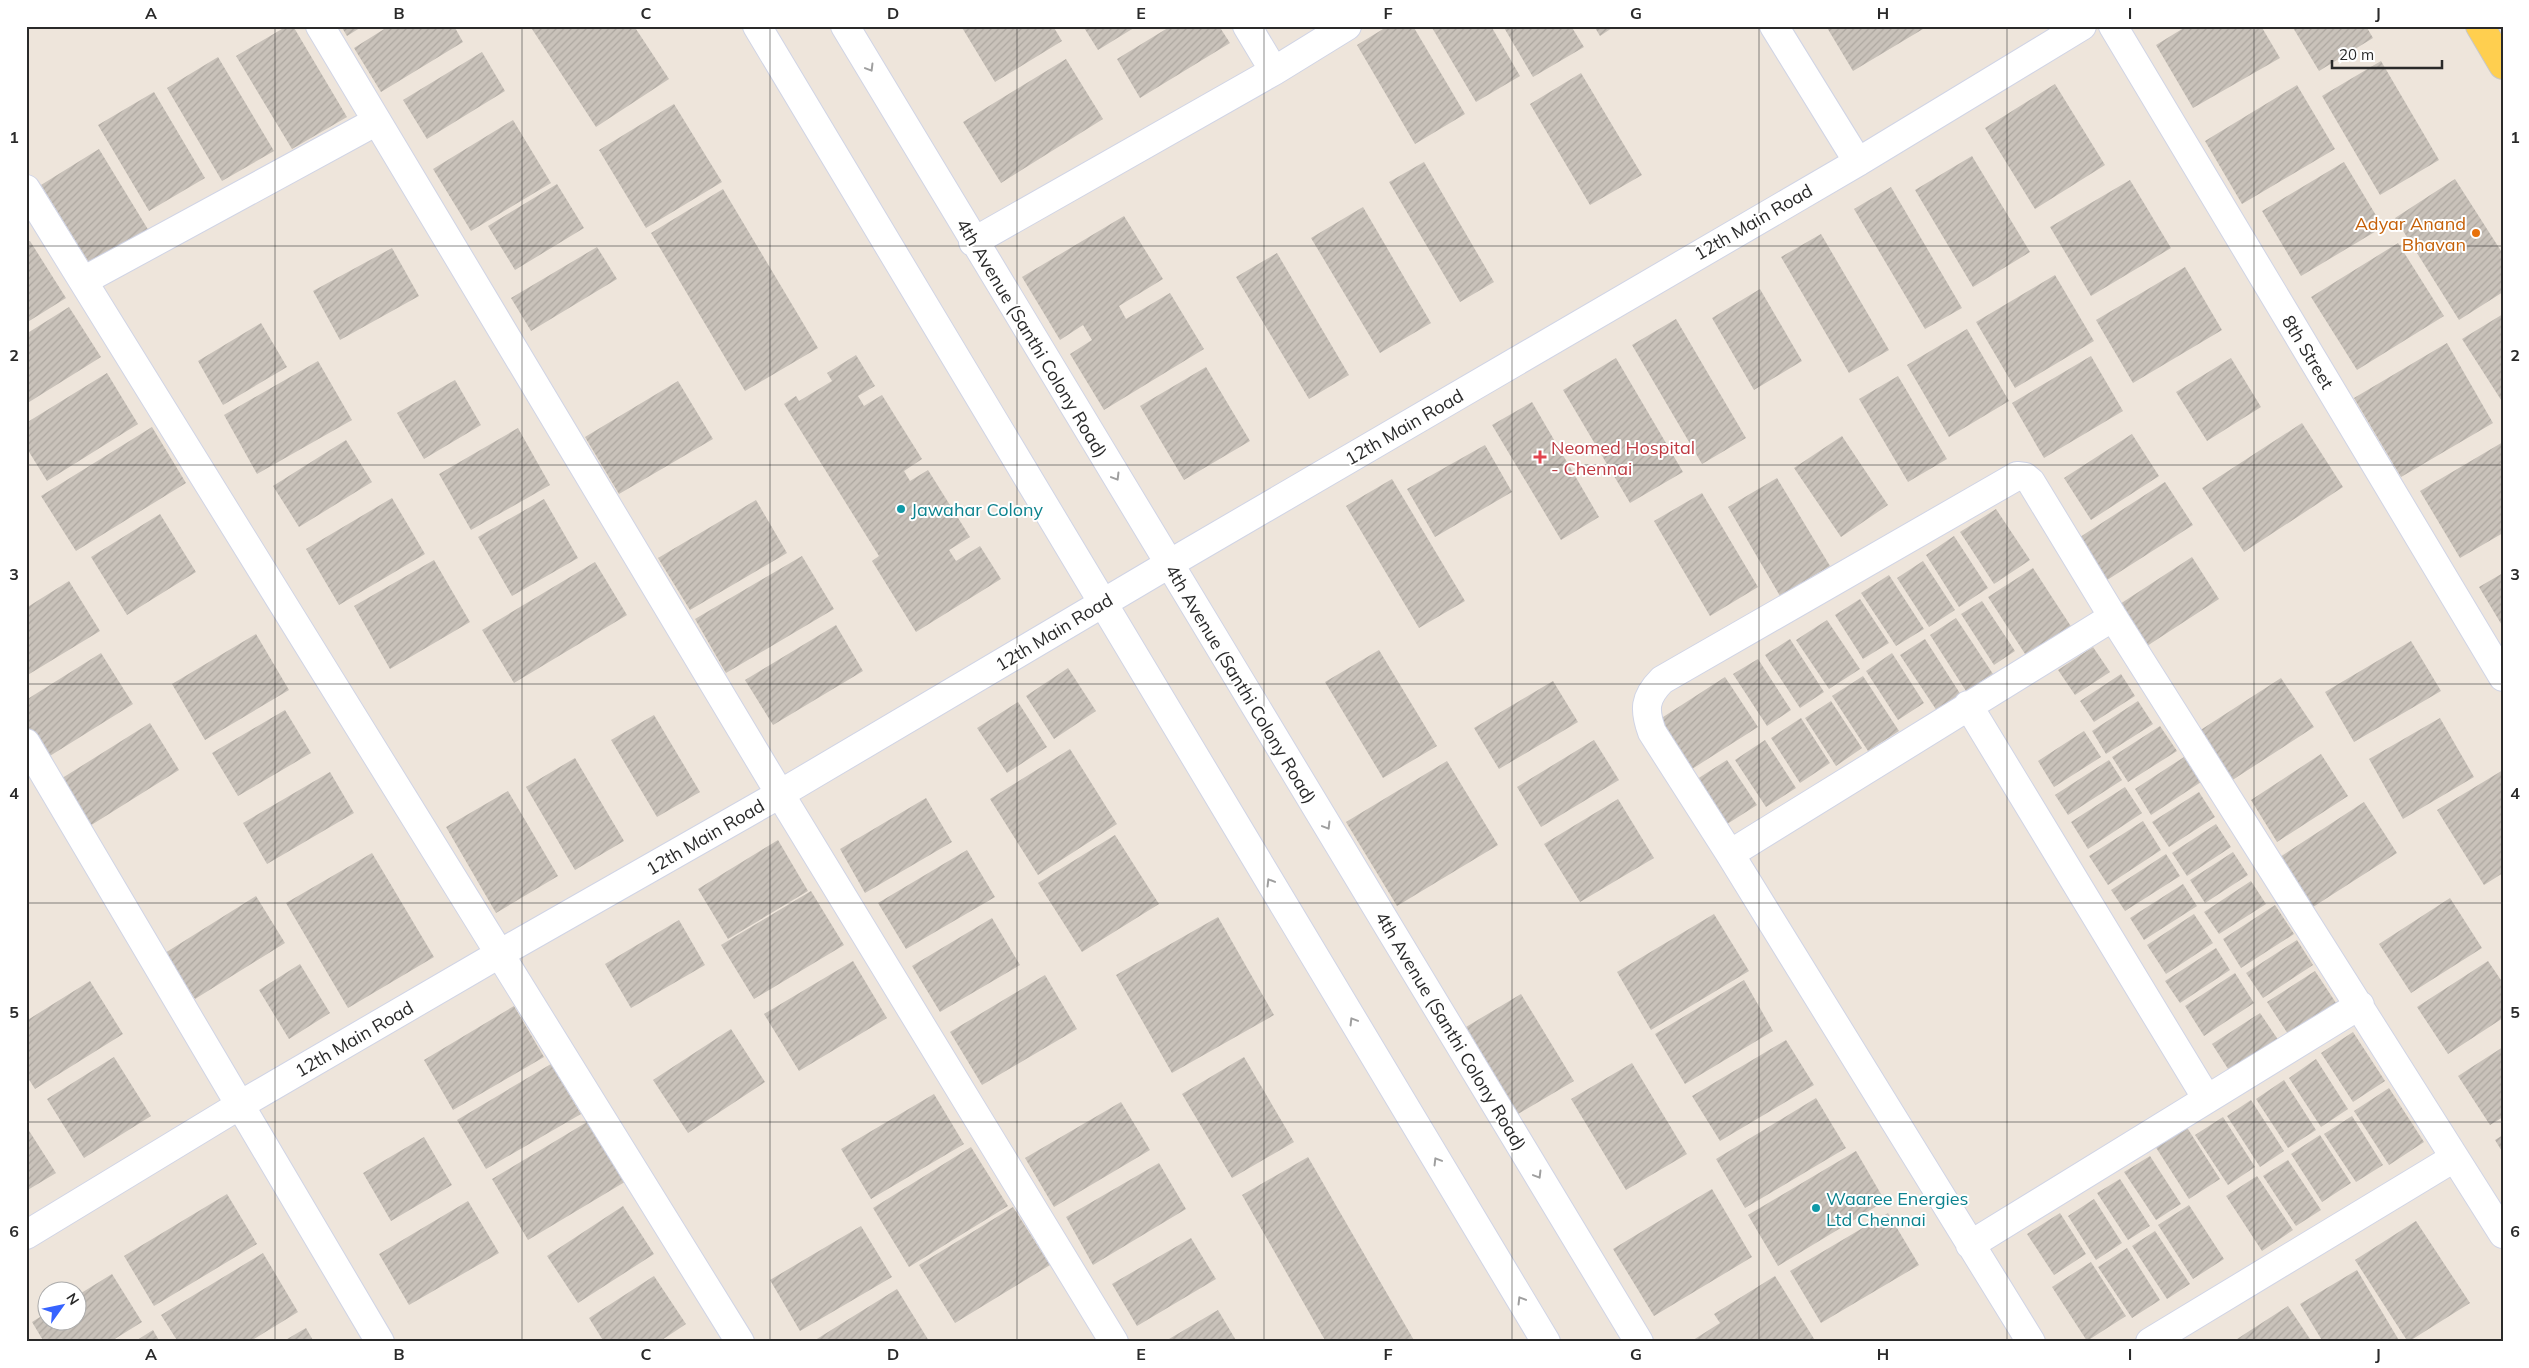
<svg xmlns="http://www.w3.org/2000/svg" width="2529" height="1368" font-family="Mulish,sans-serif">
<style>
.building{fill:url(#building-hatch)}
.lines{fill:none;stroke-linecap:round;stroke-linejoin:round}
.minor-casing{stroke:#d0d4e5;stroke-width:30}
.major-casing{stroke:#c8c8c8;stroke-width:30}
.minor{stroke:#fff;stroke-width:28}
.major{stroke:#ffcf4f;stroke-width:28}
.oneway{stroke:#9f9f9f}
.grid{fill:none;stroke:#2a2a2a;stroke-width:1;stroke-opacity:0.55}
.food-dot{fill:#e8710a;stroke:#fff;stroke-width:2}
.health-dot{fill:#e0444e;stroke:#fff;stroke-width:2}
.culture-dot{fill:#0f9aa8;stroke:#fff;stroke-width:2}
.labels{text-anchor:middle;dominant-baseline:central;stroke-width:4;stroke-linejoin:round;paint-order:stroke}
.street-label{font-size:18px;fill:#2a2a2a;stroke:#fff}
.food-label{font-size:18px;fill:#c56008;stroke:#fff;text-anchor:end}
.health-label{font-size:18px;fill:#be3a42;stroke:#fff;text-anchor:start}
.culture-label{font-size:18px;fill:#0d838f;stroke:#fff;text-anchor:start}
.neatline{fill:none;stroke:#2a2a2a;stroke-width:2}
.grid-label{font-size:16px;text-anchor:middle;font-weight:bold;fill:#2a2a2a}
</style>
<defs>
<pattern id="building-hatch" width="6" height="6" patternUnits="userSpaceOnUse" patternTransform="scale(1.25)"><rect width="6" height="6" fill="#c9c2ba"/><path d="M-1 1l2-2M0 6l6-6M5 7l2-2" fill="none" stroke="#ada7a0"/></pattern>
</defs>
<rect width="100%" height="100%" fill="#eee5db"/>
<path class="building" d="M 287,26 L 293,26 L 347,117 L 292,149 L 236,56 Z
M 341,26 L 363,26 L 347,36 Z
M 389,26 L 454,26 L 463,42 L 381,92 L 354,48 Z
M 530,26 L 634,26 L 669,79 L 596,127 Z
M 961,26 L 1053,26 L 1062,41 L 995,82 Z
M 1083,26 L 1137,26 L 1098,50 Z
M 1171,26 L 1219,26 L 1230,43 L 1140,98 L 1117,59 Z
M 1388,26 L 1413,26 L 1465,114 L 1415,144 L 1357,45 Z
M 1431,26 L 1491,26 L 1520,76 L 1476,102 Z
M 1503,26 L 1571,26 L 1584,47 L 1533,77 Z
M 1594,26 L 1615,26 L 1600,36 Z
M 1826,26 L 1928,26 L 1853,71 Z
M 2187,26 L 2261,26 L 2280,58 L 2193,108 L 2156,45 Z
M 2292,26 L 2366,26 L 2373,38 L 2319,71 Z
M 482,52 L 505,91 L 427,139 L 403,100 Z
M 218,57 L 274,151 L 222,181 L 167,88 Z
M 1066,59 L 1103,119 L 1001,183 L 963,122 Z
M 2381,61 L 2439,160 L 2380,195 L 2322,96 Z
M 1581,73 L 1642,175 L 1590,205 L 1530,104 Z
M 2055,84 L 2105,165 L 2035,209 L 1985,128 Z
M 2297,85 L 2335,149 L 2242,204 L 2205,141 Z
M 154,92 L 205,178 L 149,211 L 98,125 Z
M 674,104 L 722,182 L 646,228 L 599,150 Z
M 513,120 L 551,183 L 471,231 L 433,169 Z
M 99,149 L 149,231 L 91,266 L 41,185 Z
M 1972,156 L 2030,252 L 1973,287 L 1915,190 Z
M 1424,162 L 1494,282 L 1460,302 L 1389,182 Z
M 2344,162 L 2383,227 L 2301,276 L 2262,211 Z
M 2455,179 L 2503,254 L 2503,292 L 2459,320 L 2395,218 Z
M 2130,180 L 2171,248 L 2091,296 L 2050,227 Z
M 557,184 L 584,228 L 515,270 L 488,226 Z
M 1891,187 L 1962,308 L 1925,329 L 1854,209 Z
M 723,189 L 818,348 L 745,391 L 651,233 Z
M 1363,207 L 1431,323 L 1380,353 L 1311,238 Z
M 1124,216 L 1163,279 L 1119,306 L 1126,319 L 1170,293 L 1204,349 L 1104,410 L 1070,354 L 1092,340 L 1083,325 L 1060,340 L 1022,277 Z
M 1821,234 L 1889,350 L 1849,373 L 1781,257 Z
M 30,241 L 66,298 L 26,323 L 26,243 Z
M 2398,243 L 2444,316 L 2357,370 L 2311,297 Z
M 597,247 L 617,279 L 531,331 L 511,298 Z
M 392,248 L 419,296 L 340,340 L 313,291 Z
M 1277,253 L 1349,375 L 1309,399 L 1236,277 Z
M 2185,267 L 2222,330 L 2133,383 L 2096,320 Z
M 2055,275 L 2094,341 L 2015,388 L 1976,322 Z
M 1760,289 L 1802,361 L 1754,390 L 1712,318 Z
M 69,307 L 101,357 L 26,404 L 26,334 Z
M 2503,314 L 2503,403 L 2462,339 Z
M 1676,319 L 1746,438 L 1702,464 L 1632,345 Z
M 261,323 L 287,367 L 223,405 L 198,361 Z
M 1967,329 L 2009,401 L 1949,437 L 1907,365 Z
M 2447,343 L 2493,423 L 2401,477 L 2354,398 Z
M 856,355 L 875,386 L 858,396 L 864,406 L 882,395 L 922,459 L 904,471 L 910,481 L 928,470 L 970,537 L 949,550 L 956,561 L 980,546 L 1001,579 L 916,632 L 872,561 L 879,556 L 784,404 L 796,396 L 799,401 L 832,381 L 827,373 Z
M 2091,356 L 2123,411 L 2044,458 L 2012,403 Z
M 1616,358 L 1683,472 L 1630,503 L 1563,390 Z
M 2231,358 L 2261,407 L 2207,441 L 2176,392 Z
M 318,361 L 352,420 L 257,474 L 224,415 Z
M 1206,367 L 1250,441 L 1184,480 L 1140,406 Z
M 107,373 L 138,424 L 47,481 L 26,447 L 26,423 Z
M 1898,376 L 1947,459 L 1908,482 L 1859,399 Z
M 455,380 L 481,425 L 424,459 L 397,413 Z
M 678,381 L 713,439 L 619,494 L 585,437 Z
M 1532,402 L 1599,517 L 1561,540 L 1492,425 Z
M 2302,423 L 2343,487 L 2244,552 L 2202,488 Z
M 152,427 L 186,483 L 76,551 L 41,496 Z
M 518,428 L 550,485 L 471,530 L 439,474 Z
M 2132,434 L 2159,476 L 2091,520 L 2064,478 Z
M 1842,436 L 1888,505 L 1841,537 L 1794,468 Z
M 346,440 L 372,482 L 299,527 L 273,486 Z
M 2503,442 L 2503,533 L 2460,558 L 2420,491 Z
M 1485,445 L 1512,492 L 1435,537 L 1407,489 Z
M 1777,478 L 1830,566 L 1780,596 L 1728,507 Z
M 1392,479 L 1465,601 L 1419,628 L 1346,506 Z
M 2165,482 L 2193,525 L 2104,582 L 2077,539 Z
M 1702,493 L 1758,587 L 1710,616 L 1654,521 Z
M 392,498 L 425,554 L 339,605 L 306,549 Z
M 544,499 L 578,558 L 512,596 L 478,537 Z
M 756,500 L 787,553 L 690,610 L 658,558 Z
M 1996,509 L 2030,560 L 1994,584 L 1960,532 Z
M 160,514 L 196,572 L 127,615 L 91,557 Z
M 1954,536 L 1988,588 L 1959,607 L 1926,555 Z
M 802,556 L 834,609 L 726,673 L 695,619 Z
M 2192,557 L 2219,599 L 2147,646 L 2120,604 Z
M 434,560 L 470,622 L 390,669 L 354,606 Z
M 1923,561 L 1955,610 L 1929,627 L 1897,578 Z
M 595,562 L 627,615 L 514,683 L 482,630 Z
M 2033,568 L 2074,631 L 2029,660 L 1988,597 Z
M 2503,573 L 2503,627 L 2479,587 Z
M 1889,575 L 1924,629 L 1896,646 L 1861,593 Z
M 69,581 L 100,631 L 26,676 L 26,608 Z
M 1860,599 L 1889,643 L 1863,659 L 1835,615 Z
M 1982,601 L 2015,651 L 1994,665 L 1961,614 Z
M 1956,618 L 1993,674 L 1966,691 L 1930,635 Z
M 1827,620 L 1860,669 L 1829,689 L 1796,640 Z
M 836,625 L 863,671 L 773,725 L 745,680 Z
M 256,634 L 289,690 L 205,740 L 172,684 Z
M 1790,639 L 1824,692 L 1800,708 L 1765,655 Z
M 1925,639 L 1961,695 L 1937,711 L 1900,655 Z
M 2411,641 L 2441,691 L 2354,742 L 2325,692 Z
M 2093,647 L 2110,672 L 2075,695 L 2058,670 Z
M 1379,650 L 1437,746 L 1383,778 L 1325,682 Z
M 101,653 L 133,704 L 45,759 L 26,729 L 26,700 Z
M 1892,653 L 1924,703 L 1898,720 L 1866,671 Z
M 1758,659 L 1791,710 L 1767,726 L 1733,674 Z
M 1068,668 L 1096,711 L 1054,739 L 1026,696 Z
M 2121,674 L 2135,696 L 2094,722 L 2080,701 Z
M 1863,676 L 1899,731 L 1868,751 L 1832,696 Z
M 1725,677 L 1758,727 L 1692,769 L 1660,719 Z
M 2281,678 L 2314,727 L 2231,781 L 2199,731 Z
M 1553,681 L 1578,722 L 1499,769 L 1474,728 Z
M 1831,701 L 1862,748 L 1836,766 L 1805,718 Z
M 2138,701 L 2153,724 L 2106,754 L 2092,731 Z
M 1018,702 L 1047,747 L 1007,773 L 977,728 Z
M 285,710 L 311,753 L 238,796 L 212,753 Z
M 654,715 L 700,792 L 657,817 L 611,740 Z
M 1801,718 L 1830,763 L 1800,783 L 1771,738 Z
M 2440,718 L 2474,777 L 2403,819 L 2369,759 Z
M 150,723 L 179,770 L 85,829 L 56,782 Z
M 2160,726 L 2177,751 L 2128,782 L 2112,757 Z
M 2084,731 L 2101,757 L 2054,787 L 2038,761 Z
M 1594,740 L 1619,780 L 1541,827 L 1517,787 Z
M 1765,740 L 1796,788 L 1766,807 L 1735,760 Z
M 1070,749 L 1117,824 L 1038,875 L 990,799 Z
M 2321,754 L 2348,796 L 2277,842 L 2251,800 Z
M 2184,757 L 2201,782 L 2151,815 L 2135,789 Z
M 575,758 L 624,841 L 575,870 L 526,787 Z
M 1727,760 L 1757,805 L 1724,826 L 1694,781 Z
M 2109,760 L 2122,780 L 2068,815 L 2055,795 Z
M 1447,761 L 1498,845 L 1397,906 L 1346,822 Z
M 2503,770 L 2503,873 L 2484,885 L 2437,810 Z
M 330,772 L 354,813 L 267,864 L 243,823 Z
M 2125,787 L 2142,813 L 2088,849 L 2071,822 Z
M 508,791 L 558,876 L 496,913 L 446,827 Z
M 2199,792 L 2215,817 L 2169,847 L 2152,822 Z
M 926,798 L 952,842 L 865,893 L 840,849 Z
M 1618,799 L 1654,858 L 1580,902 L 1544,844 Z
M 2364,802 L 2397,853 L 2313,907 L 2280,857 Z
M 2143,821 L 2161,850 L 2108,885 L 2089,856 Z
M 2216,824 L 2231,847 L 2187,876 L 2172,853 Z
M 1115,835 L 1159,904 L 1082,952 L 1038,883 Z
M 778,840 L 808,891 L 728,939 L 698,889 Z
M 967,850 L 995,897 L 906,949 L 878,903 Z
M 2233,852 L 2248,875 L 2205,903 L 2190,880 Z
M 372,853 L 434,957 L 348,1008 L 286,903 Z
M 2166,854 L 2180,876 L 2125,911 L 2111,890 Z
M 2251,881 L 2266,904 L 2219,934 L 2204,912 Z
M 2183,884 L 2197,906 L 2144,940 L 2130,918 Z
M 811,891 L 844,945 L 754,999 L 721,945 Z
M 256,896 L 285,943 L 195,999 L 165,953 Z
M 2450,898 L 2482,948 L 2411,993 L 2379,944 Z
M 2275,905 L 2294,934 L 2241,968 L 2223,939 Z
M 1714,914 L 1749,971 L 1651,1030 L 1617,972 Z
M 2194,914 L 2213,943 L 2166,974 L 2147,945 Z
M 1218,917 L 1274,1015 L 1172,1073 L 1116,975 Z
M 992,918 L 1020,965 L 940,1012 L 912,966 Z
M 679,920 L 705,965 L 631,1008 L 605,964 Z
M 2297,940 L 2313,965 L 2263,998 L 2246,973 Z
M 2216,948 L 2230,970 L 2180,1003 L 2165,981 Z
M 853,961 L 887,1018 L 799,1071 L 764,1014 Z
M 2488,961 L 2503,983 L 2503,1018 L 2448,1054 L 2417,1007 Z
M 300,964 L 330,1013 L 289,1039 L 259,990 Z
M 2315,971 L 2338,1006 L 2290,1037 L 2267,1002 Z
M 2235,973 L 2254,1003 L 2204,1036 L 2185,1006 Z
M 1045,975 L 1077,1029 L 982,1085 L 950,1032 Z
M 1744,980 L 1773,1031 L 1685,1084 L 1655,1034 Z
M 90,981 L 123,1034 L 35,1089 L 26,1075 L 26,1021 Z
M 1521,994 L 1574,1081 L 1518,1114 L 1466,1027 Z
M 514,1006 L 544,1057 L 453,1110 L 424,1060 Z
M 2260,1013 L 2279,1041 L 2230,1072 L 2212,1044 Z
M 731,1029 L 765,1082 L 688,1133 L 653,1080 Z
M 2353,1032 L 2385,1081 L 2353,1102 L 2321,1053 Z
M 1786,1040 L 1814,1085 L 1720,1141 L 1692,1096 Z
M 2503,1047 L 2503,1117 L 2490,1125 L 2458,1076 Z
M 114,1057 L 151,1116 L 84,1158 L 47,1099 Z
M 1244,1057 L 1294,1142 L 1232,1178 L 1182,1094 Z
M 2316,1059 L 2348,1109 L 2321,1127 L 2289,1078 Z
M 1632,1063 L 1687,1154 L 1626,1190 L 1571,1099 Z
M 551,1064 L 581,1114 L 486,1169 L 457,1120 Z
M 2284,1080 L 2316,1130 L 2288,1148 L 2256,1099 Z
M 2389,1088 L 2424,1142 L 2389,1165 L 2354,1111 Z
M 934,1094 L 964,1144 L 871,1199 L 841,1149 Z
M 1816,1098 L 1846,1148 L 1745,1208 L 1716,1159 Z
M 2251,1100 L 2284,1151 L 2260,1167 L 2227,1116 Z
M 1121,1102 L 1150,1150 L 1054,1207 L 1025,1158 Z
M 2352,1116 L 2383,1165 L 2356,1182 L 2324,1134 Z
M 2223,1117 L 2255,1167 L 2228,1185 L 2195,1135 Z
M 592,1119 L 628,1180 L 528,1240 L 492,1179 Z
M 26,1126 L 56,1173 L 26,1191 Z
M 2186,1126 L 2220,1179 L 2189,1199 L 2155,1146 Z
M 2320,1135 L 2351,1183 L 2322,1202 L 2291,1154 Z
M 2503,1135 L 2503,1153 L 2495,1140 Z
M 424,1137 L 452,1185 L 391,1221 L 363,1173 Z
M 971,1147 L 1008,1206 L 909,1267 L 873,1208 Z
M 1856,1151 L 1885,1201 L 1778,1266 L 1748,1215 Z
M 2150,1156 L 2181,1204 L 2156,1220 L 2124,1172 Z
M 1308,1157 L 1415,1342 L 1326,1342 L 1242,1195 Z
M 2288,1160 L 2321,1210 L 2296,1226 L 2263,1176 Z
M 1159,1163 L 1186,1209 L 1093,1265 L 1066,1217 Z
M 2257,1176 L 2293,1230 L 2262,1251 L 2226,1196 Z
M 2120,1179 L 2150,1226 L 2128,1240 L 2097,1193 Z
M 1712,1189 L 1752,1257 L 1654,1316 L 1613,1249 Z
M 227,1194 L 257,1244 L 154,1306 L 124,1256 Z
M 2094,1199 L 2122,1243 L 2096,1260 L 2068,1216 Z
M 468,1201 L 499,1253 L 409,1305 L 379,1254 Z
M 2189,1205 L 2224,1259 L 2193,1279 L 2158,1225 Z
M 623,1206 L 654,1254 L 578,1303 L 547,1256 Z
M 1013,1207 L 1050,1265 L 955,1323 L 919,1265 Z
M 1888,1213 L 1919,1265 L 1821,1323 L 1790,1271 Z
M 2060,1213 L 2086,1254 L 2054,1275 L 2027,1234 Z
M 2416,1221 L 2470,1303 L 2408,1342 L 2355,1260 Z
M 861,1226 L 892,1277 L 800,1331 L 770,1280 Z
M 2155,1231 L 2190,1284 L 2167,1299 L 2132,1246 Z
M 1191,1238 L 1216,1279 L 1137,1326 L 1112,1284 Z
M 2127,1248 L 2160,1300 L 2132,1318 L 2098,1267 Z
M 263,1253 L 298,1312 L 249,1342 L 178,1342 L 161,1315 Z
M 2091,1262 L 2126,1316 L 2087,1341 L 2052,1287 Z
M 2357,1270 L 2400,1342 L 2323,1342 L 2300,1304 Z
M 112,1274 L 142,1322 L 110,1342 L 44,1342 L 32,1322 L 48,1312 L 48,1320 L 78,1320 L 78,1295 Z
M 654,1276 L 686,1324 L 659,1342 L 604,1342 L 589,1318 Z
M 1775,1276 L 1816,1342 L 1690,1342 L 1720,1323 L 1714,1314 Z
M 897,1289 L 929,1341 L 812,1342 Z
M 2288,1306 L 2312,1342 L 2239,1342 L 2237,1339 Z
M 1218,1310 L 1237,1342 L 1164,1342 Z
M 306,1328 L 314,1342 L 282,1342 Z
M 153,1330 L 160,1342 L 134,1342 Z"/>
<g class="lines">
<defs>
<path id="minor" d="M 320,26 L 780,794 L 1114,1342
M 757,26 L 1546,1342
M 845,26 L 1639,1342
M 1247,26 L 1274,71
M 1774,26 L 1858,162
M 2113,26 L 2503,677
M 26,189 L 740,1342
M 973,242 L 1274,71 L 1347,26
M 83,281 L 377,121
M 1968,705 L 2207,1099
M 26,743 L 380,1342
M 1730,854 L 2113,617
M 26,1235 L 240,1105 L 501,953 L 780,794 L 1169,564 L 1858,162 L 2082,26
M 1970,1245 L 2360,1005
M 2031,1342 L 1730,854 L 1652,732 C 1644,710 1644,698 1662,680 L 2017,476 L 2025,477 L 2031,482 L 2113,617 L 2503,1234
M 2150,1342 L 2454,1158"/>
<path id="major" d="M 2480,26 L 2503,65"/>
</defs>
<use href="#minor" class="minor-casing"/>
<use href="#major" class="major-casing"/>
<use href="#minor" class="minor"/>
<use href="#major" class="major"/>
</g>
<defs><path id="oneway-chevron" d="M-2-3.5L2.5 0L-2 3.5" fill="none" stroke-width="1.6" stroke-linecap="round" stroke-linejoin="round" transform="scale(1.25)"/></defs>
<g class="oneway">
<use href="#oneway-chevron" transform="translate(870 68) rotate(59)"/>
<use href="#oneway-chevron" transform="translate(1116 477) rotate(59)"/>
<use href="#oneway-chevron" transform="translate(1327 826) rotate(59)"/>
<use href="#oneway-chevron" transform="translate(1270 882) rotate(-121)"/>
<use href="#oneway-chevron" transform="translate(1353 1021) rotate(-121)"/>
<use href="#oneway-chevron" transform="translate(1437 1161) rotate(-121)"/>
<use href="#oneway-chevron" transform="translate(1538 1175) rotate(59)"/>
<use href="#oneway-chevron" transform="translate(1521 1300) rotate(-121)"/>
</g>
<path class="grid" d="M 275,26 L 275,1342M 522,26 L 522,1342M 770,26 L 770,1342M 1017,26 L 1017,1342M 1264,26 L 1264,1342M 1512,26 L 1512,1342M 1759,26 L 1759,1342M 2007,26 L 2007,1342M 2254,26 L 2254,1342M 26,246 L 2503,246M 26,465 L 2503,465M 26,684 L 2503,684M 26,903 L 2503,903M 26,1122 L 2503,1122"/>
<circle class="food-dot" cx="2476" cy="233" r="5"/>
<path class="health-dot" d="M1537.5 449.5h5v5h5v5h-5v5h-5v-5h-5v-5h5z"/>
<g class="culture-dot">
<circle cx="901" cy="509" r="5"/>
<circle cx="1816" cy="1208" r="5"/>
</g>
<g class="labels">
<g class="street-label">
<text transform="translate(1753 222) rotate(-30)">12th Main Road</text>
<text transform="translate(1032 338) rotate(59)">4th Avenue (Santhi Colony Road)</text>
<text transform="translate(2308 352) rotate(59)">8th Street</text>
<text transform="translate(1404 427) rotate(-30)">12th Main Road</text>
<text transform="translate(1054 632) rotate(-31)">12th Main Road</text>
<text transform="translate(1241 684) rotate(59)">4th Avenue (Santhi Colony Road)</text>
<text transform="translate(705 837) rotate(-30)">12th Main Road</text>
<text transform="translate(1451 1031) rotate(59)">4th Avenue (Santhi Colony Road)</text>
<text transform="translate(354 1039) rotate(-30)">12th Main Road</text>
</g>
<g class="food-label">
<text x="2466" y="223">Adyar Anand<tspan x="2466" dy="21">Bhavan</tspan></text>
</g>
<g class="health-label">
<text x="1551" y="447">Neomed Hospital<tspan x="1551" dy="21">- Chennai</tspan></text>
</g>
<g class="culture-label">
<text x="911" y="509">Jawahar Colony</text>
<text x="1826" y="1198">Waaree Energies<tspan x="1826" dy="21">Ltd Chennai</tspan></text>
</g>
</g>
<rect width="2529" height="1368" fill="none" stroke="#ffffff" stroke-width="55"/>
<g transform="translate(62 1306) rotate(57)"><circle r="24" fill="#ffffff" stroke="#aaaaaa"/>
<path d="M0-4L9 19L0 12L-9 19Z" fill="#3663ff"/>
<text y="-8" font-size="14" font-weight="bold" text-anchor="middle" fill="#2a2a2a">N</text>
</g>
<path d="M2332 60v8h110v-8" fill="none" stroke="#2a2a2a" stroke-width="2.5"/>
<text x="2339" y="60" font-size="15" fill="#2a2a2a" stroke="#ffffff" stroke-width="4" paint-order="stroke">20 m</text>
<rect x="28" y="28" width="2474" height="1312" class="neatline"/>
<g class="grid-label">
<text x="151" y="19">A</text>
<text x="399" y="19">B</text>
<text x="646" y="19">C</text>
<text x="893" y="19">D</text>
<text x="1141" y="19">E</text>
<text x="1388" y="19">F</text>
<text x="1636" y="19">G</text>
<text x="1883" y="19">H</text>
<text x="2130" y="19">I</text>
<text x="2378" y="19">J</text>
<text x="14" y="143">1</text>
<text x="2515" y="143">1</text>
<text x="14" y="361">2</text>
<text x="2515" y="361">2</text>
<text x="14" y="580">3</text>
<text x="2515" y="580">3</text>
<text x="14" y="799">4</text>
<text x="2515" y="799">4</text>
<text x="14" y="1018">5</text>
<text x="2515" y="1018">5</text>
<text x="14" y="1237">6</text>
<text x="2515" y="1237">6</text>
<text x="151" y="1360">A</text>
<text x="399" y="1360">B</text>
<text x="646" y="1360">C</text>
<text x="893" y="1360">D</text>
<text x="1141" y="1360">E</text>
<text x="1388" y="1360">F</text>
<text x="1636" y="1360">G</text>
<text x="1883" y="1360">H</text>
<text x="2130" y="1360">I</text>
<text x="2378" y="1360">J</text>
</g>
</svg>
